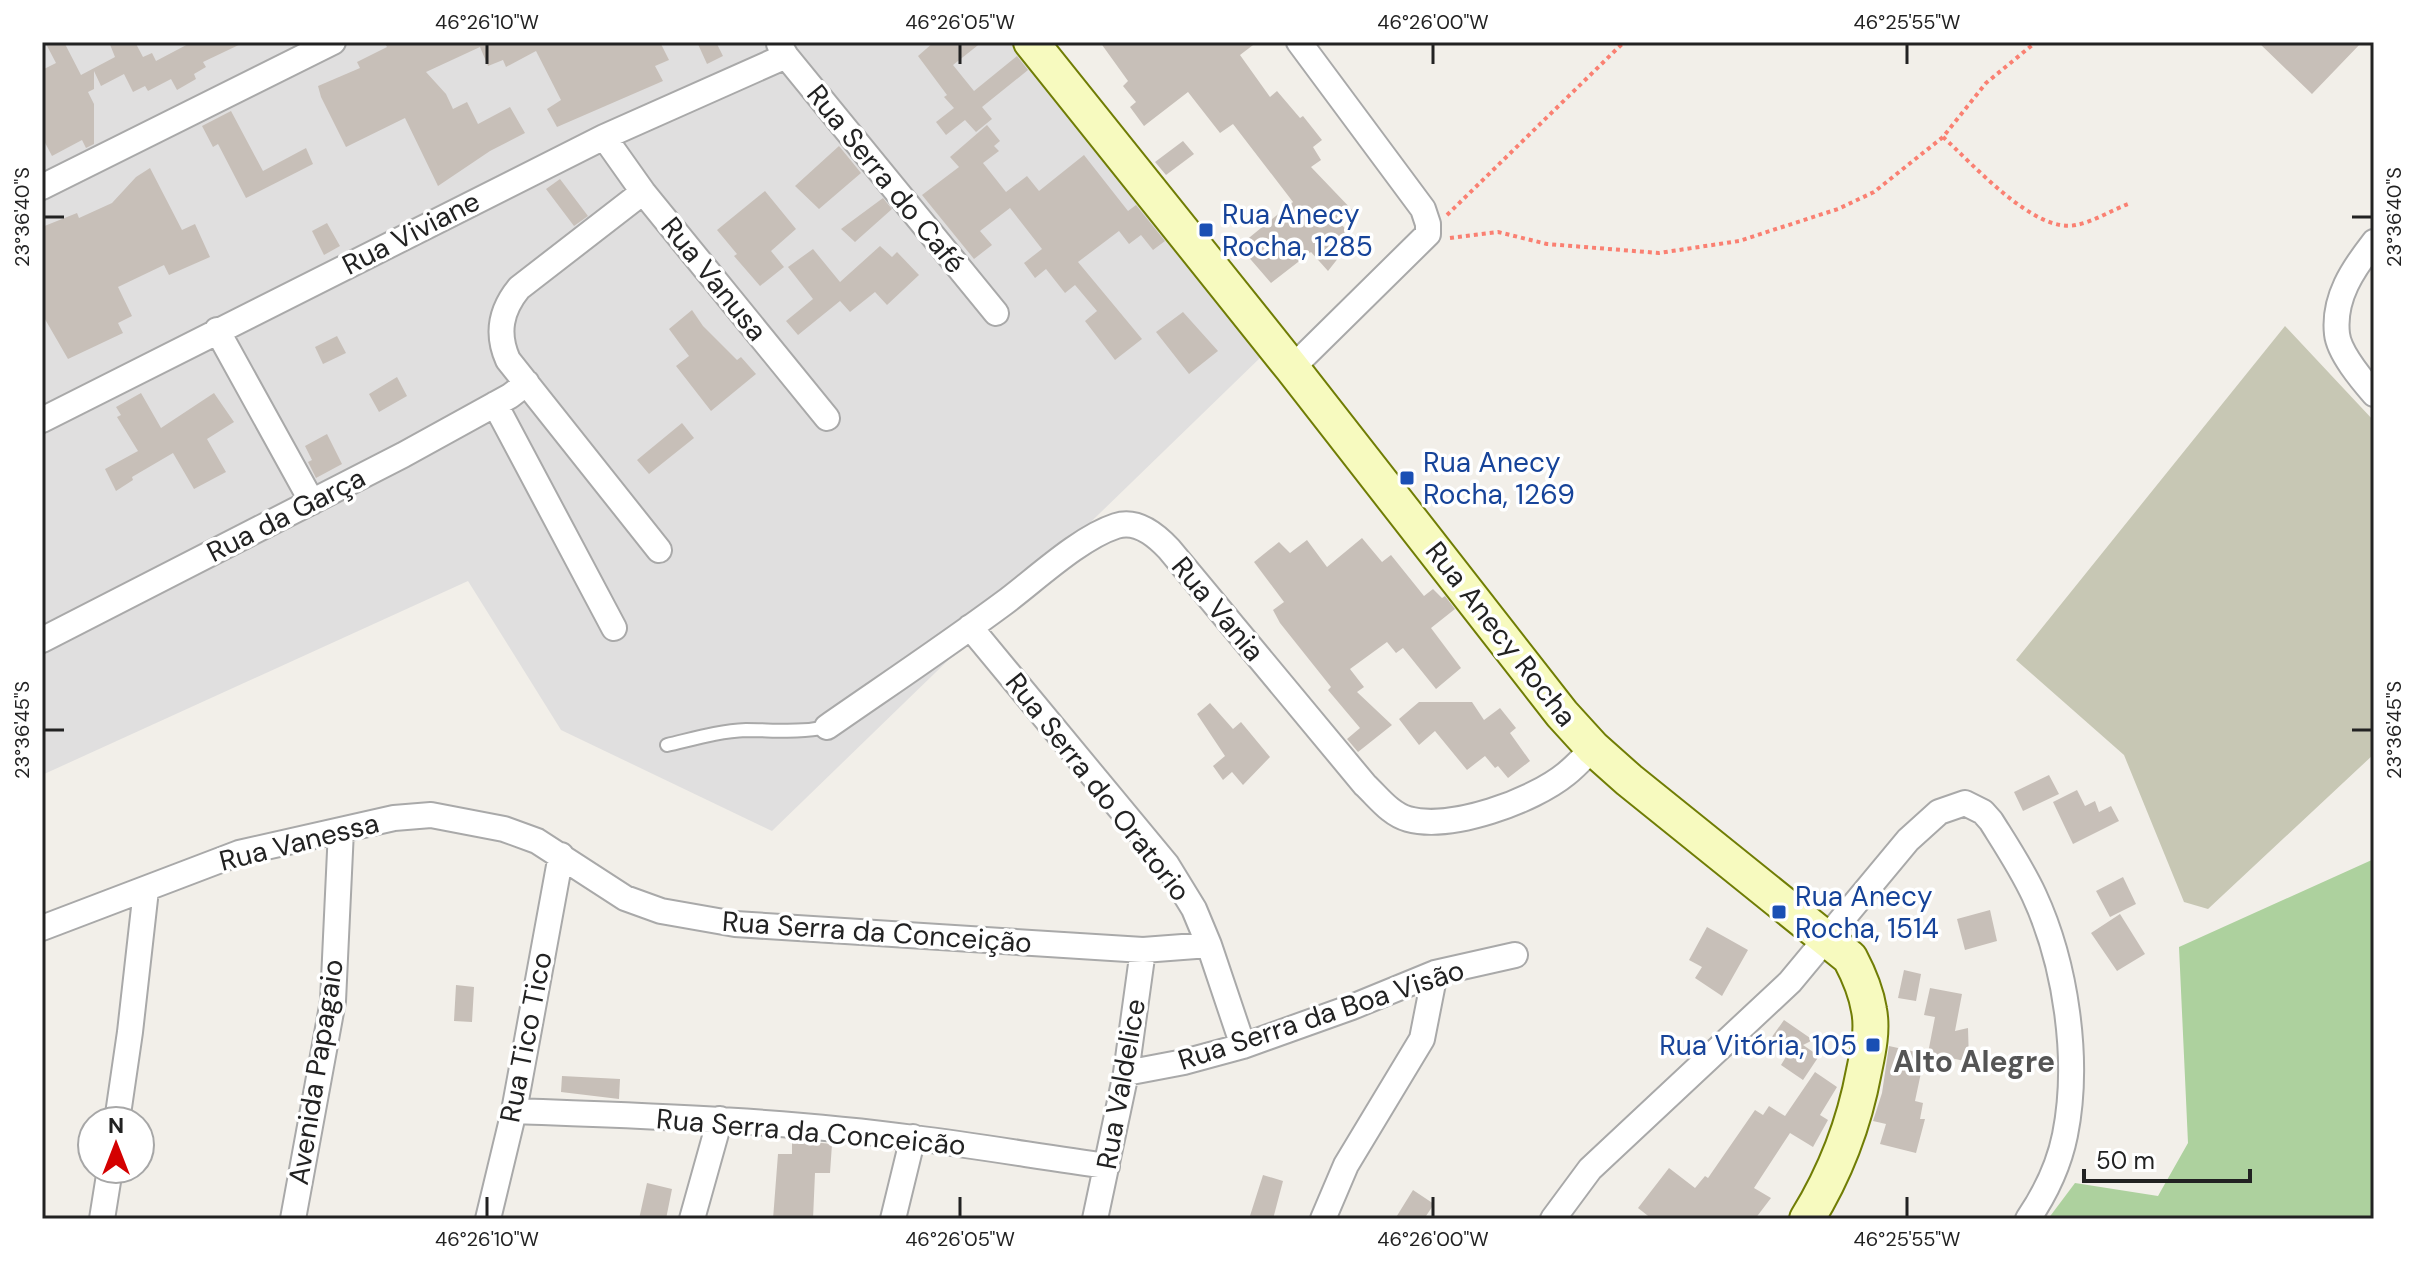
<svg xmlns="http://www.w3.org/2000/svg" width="2416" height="1261" font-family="'DM Sans',sans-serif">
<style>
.residential{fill:#e0dfdf}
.construction{fill:#c7c7b4}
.forest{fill:#add19e}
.building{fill:#c7bfb8}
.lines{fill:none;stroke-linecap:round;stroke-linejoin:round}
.lane-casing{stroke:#a9a9a9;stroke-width:16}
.street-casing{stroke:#a9a9a9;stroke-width:28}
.secondary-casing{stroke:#707d05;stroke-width:38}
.path{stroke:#fa8072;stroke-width:4;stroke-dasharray:4 4;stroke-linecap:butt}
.lane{stroke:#fff;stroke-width:12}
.street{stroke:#fff;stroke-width:24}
.secondary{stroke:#f7fabf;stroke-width:34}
.ticks{fill:none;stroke:#222;stroke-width:3}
.transit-dot{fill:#1a4fb4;stroke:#fff;stroke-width:3}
.labels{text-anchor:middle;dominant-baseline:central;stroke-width:7;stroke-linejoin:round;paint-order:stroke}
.street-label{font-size:28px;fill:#222;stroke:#fff}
.transit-label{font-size:28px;fill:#164399;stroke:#fff;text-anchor:start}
.neighbourhood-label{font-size:30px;font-weight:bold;fill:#555;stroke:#fff}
.neatline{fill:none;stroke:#222;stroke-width:3}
.ticks-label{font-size:20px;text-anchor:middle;fill:#222}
</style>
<rect width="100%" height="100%" fill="#f2efe9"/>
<path class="residential" d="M 42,42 L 1021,42 L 1262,356 L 772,831 L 561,730 L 468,581 L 42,775 Z"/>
<path class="construction" d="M 2285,326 L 2374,421 L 2374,754 L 2208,909 L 2184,902 L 2124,755 L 2016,660 Z"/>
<path class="forest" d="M 2374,859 L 2374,1219 L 2048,1219 L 2075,1183 L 2158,1196 L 2188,1143 L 2179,947 Z"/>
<path class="building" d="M 45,42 L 64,42 L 81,75 L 115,57 L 109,42 L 135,42 L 143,57 L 152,53 L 156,61 L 192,42 L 245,42 L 203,62 L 206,67 L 194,74 L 196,79 L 177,90 L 171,79 L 148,91 L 145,86 L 133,92 L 124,74 L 101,86 L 94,71 L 94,89 L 88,92 L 94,104 L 94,144 L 86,148 L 82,140 L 52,156 L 42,137 L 42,70 L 56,63 Z
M 384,42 L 660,42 L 669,60 L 655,66 L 663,81 L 557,127 L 547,109 L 561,100 L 536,51 L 506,67 L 503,60 L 488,66 L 480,47 L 426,72 L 446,94 L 453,109 L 467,102 L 478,124 L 510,107 L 525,133 L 490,151 L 438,186 L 405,118 L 346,147 L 321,97 L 318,86 L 360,68 L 357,62 L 387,47 Z
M 697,42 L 716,42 L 723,56 L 707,64 Z
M 934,42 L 982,42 L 953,65 L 974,91 L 1017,56 L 1028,70 L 982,107 L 992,119 L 976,132 L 965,120 L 946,135 L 936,122 L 954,108 L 944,97 L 947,95 L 918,56 Z
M 1100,42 L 1257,42 L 1240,55 L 1270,97 L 1277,91 L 1300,118 L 1303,116 L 1322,140 L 1313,147 L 1321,160 L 1311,167 L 1355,213 L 1341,224 L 1354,238 L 1328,271 L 1311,252 L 1271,283 L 1239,246 L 1293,202 L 1233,124 L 1220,133 L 1188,92 L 1144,126 L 1130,107 L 1136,102 L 1123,86 L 1128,81 Z
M 2258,42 L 2362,42 L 2312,94 Z
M 231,111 L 263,171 L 306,148 L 313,164 L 246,198 L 218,144 L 213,147 L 202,126 Z
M 987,125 L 1000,141 L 994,146 L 999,151 L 983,163 L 1006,192 L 1027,176 L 1039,191 L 1084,155 L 1128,211 L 1136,205 L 1165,241 L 1153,250 L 1141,235 L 1129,244 L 1119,231 L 1078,262 L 1142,339 L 1115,360 L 1085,321 L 1097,311 L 1075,285 L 1065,293 L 1046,269 L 1035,278 L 1024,263 L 1042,249 L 1010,208 L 980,231 L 992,245 L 974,259 L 922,195 L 959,167 L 950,157 Z
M 1183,141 L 1194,154 L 1166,175 L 1155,162 Z
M 839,146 L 861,173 L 819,209 L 795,186 Z
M 150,168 L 182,230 L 195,224 L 210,257 L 169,275 L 164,265 L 118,287 L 132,316 L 118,323 L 123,333 L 68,359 L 42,314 L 42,227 L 77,213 L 79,218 L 112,203 L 136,177 Z
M 560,179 L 588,216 L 574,226 L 546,189 Z
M 765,191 L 796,229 L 771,251 L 784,267 L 760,286 L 734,256 L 737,254 L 717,230 Z
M 883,198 L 892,209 L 855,242 L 841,229 Z
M 327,223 L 340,246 L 324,255 L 312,231 Z
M 880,246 L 892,257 L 897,252 L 919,275 L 887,305 L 875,292 L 850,312 L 840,301 L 798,335 L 786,321 L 813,299 L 788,267 L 813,249 L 840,282 Z
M 692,310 L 703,326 L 737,360 L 741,357 L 756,374 L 711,411 L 676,366 L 689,356 L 669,329 Z
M 1183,312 L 1218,351 L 1189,374 L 1156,332 Z
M 337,336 L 346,353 L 323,364 L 315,347 Z
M 397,377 L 407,396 L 379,412 L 369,394 Z
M 141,393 L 161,428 L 214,393 L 234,422 L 207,439 L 226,472 L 194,489 L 173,453 L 132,477 L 133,480 L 116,491 L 105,469 L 138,451 L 117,417 L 121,415 L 116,407 Z
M 682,423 L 694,438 L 649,474 L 637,460 Z
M 327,434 L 342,464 L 316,478 L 308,462 L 312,460 L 305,446 Z
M 1362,538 L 1382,562 L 1391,555 L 1424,596 L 1433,589 L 1442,598 L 1445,596 L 1455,609 L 1431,628 L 1461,668 L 1436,689 L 1403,648 L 1396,653 L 1387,642 L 1350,669 L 1364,687 L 1357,692 L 1392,725 L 1358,752 L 1347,739 L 1360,728 L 1328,690 L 1331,687 L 1280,623 L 1273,610 L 1284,602 L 1254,562 L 1279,542 L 1290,553 L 1307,540 L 1327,567 Z
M 1419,702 L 1472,702 L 1484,720 L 1500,708 L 1516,728 L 1510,733 L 1530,761 L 1508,778 L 1498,766 L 1495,768 L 1485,756 L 1467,770 L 1435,731 L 1419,745 L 1399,719 Z
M 1210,703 L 1233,729 L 1241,722 L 1270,757 L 1243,785 L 1232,772 L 1223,780 L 1213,766 L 1225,756 L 1197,714 Z
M 2049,775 L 2059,794 L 2023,811 L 2014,792 Z
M 2077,790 L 2085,806 L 2095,801 L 2099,812 L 2111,806 L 2119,821 L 2073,844 L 2053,802 Z
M 2123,877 L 2136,904 L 2110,917 L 2096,891 Z
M 1990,910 L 1997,941 L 1965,950 L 1957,919 Z
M 2120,914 L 2145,954 L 2117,971 L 2091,933 Z
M 1707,927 L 1748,950 L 1722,996 L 1695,978 L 1702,967 L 1689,960 Z
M 1904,970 L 1921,974 L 1916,1001 L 1898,998 Z
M 456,985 L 474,987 L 472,1022 L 454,1021 Z
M 1930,988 L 1962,994 L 1955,1031 L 1968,1028 L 1969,1062 L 1928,1053 L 1935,1017 L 1924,1015 Z
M 1784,1020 L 1813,1040 L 1803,1045 L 1819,1056 L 1803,1080 L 1781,1065 L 1789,1052 L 1787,1054 L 1769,1041 Z
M 1889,1046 L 1925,1054 L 1915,1101 L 1923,1103 L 1920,1119 L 1925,1119 L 1916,1153 L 1880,1144 L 1886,1124 L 1873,1121 L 1882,1093 Z
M 1815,1072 L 1837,1087 L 1820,1115 L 1828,1120 L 1813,1147 L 1790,1133 L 1754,1188 L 1771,1198 L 1755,1219 L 1652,1219 L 1638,1208 L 1669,1168 L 1695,1188 L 1705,1176 L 1708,1178 L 1755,1110 L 1763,1115 L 1769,1106 L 1785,1116 Z
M 562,1076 L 620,1079 L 619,1099 L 561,1092 Z
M 792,1140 L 832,1144 L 830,1173 L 815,1173 L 813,1219 L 773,1219 L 778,1154 L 792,1154 Z
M 1263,1175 L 1283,1181 L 1273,1219 L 1249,1219 Z
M 647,1183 L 672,1189 L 666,1219 L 639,1219 Z
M 1413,1190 L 1434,1204 L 1424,1219 L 1395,1219 Z"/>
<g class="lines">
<defs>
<path id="lane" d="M 667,745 C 693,739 719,731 746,730 C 774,730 799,733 827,727"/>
<path id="street" d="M 779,44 L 786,56 L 996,313
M 604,137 L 643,192 L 827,418
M 42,187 L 333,42
M 643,192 L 519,288 C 501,310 496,333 508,360 L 659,550
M 2374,242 C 2353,269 2333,298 2337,334 C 2339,353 2362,380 2374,394
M 217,330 L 312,502
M 1292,368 L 1428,234 L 1428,224 L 1423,209 L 1299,42
M 495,404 L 614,628
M 42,420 L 604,137 L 786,56
M 970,627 L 1167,865 L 1194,909 L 1209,945 L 1243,1046
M 42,640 L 403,455 L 510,396 L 527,383
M 827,727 C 886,686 946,646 1004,603 C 1035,580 1079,538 1116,526 C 1137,519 1156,535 1169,549 L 1365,785 C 1378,797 1390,814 1408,819 C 1451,831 1533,801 1566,774 C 1576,766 1584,757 1593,748
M 42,928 L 239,853 L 394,818 L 431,815 L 504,829 L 537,841 L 625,898 L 661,911 L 735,924 L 1143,950 L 1209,945
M 1126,1073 L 1184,1062 L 1243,1046 L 1352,1007 L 1435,973 L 1515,955
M 514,1111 C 647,1116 782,1120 914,1138 C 978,1146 1042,1157 1107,1166
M 117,1121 L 130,1032 L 146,890
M 102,1219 L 110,1169
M 293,1219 L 333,1001 L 341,830
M 488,1219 L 514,1111 L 561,855
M 692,1219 L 720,1119
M 893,1219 L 913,1137
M 1095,1219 L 1126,1073 L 1143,950
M 1323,1219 L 1346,1165 L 1422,1039 L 1435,973
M 1553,1219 L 1590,1169 L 1790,982 L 1908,840 L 1939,812 L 1965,803 L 1983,812 L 1991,821 C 2006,845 2022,869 2034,895 C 2066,964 2080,1060 2065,1135 C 2059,1165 2045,1194 2028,1219"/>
<path id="secondary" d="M 1031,42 L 1292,368 L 1562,714 L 1593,748 L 1629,780 L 1850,958 C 1859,975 1866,991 1869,1010 C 1873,1030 1868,1052 1864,1071 C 1854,1125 1836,1172 1807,1219"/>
</defs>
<use href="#lane" class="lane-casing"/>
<use href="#street" class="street-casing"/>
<use href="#secondary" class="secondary-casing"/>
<path class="path" d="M 1943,137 C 1972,163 2034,234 2076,225 C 2093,222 2112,210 2128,204
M 1447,215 L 1624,42
M 1450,238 L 1498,232 L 1547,244 L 1659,253 L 1739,241 L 1838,209 L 1874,192 L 1943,137 L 1986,83 L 2036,42"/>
<use href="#lane" class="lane"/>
<use href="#street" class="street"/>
<use href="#secondary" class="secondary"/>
</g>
<path class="ticks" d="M 487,44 L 487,64M 960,44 L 960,64M 1433,44 L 1433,64M 1907,44 L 1907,64M 44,217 L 64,217M 2352,217 L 2372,217M 44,730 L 64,730M 2352,730 L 2372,730M 487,1197 L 487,1217M 960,1197 L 960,1217M 1433,1197 L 1433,1217M 1907,1197 L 1907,1217"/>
<g class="transit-dot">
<rect x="1198" y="222" width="16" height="16" rx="4"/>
<rect x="1399" y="470" width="16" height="16" rx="4"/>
<rect x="1771" y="904" width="16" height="16" rx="4"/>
<rect x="1865" y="1037" width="16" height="16" rx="4"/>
</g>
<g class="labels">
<g class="street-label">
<text transform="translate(886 179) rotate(51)">Rua Serra do Café</text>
<text transform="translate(411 233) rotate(-27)">Rua Viviane</text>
<text transform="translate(714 279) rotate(51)">Rua Vanusa</text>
<text transform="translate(286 515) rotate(-27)">Rua da Garça</text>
<text transform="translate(1218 609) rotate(50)">Rua Vania</text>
<text transform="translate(1501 634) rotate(52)">Rua Anecy Rocha</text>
<text transform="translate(1098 787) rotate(52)">Rua Serra do Oratorio</text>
<text transform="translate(299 842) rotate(-14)">Rua Vanessa</text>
<text transform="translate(877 932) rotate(4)">Rua Serra da Conceição</text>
<text transform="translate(1321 1015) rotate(-18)">Rua Serra da Boa Visão</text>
<text transform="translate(526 1037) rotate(-79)">Rua Tico Tico</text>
<text transform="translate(316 1072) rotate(-81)">Avenida Papagaio</text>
<text transform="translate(1121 1084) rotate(-80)">Rua Valdelice</text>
<text transform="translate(811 1132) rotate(5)">Rua Serra da Conceicão</text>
</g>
<g class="transit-label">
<text x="1222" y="214">Rua Anecy<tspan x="1222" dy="32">Rocha, 1285</tspan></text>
<text x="1423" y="462">Rua Anecy<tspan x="1423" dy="32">Rocha, 1269</tspan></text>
<text x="1795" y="896">Rua Anecy<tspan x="1795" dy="32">Rocha, 1514</tspan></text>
<text x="1857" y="1045" text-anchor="end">Rua Vitória, 105</text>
</g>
<g class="neighbourhood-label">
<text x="1974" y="1061">Alto Alegre</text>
</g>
</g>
<rect width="2416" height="1261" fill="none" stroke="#ffffff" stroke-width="88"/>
<g transform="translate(116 1145)"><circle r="38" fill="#ffffff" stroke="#a7a7a7" stroke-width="2"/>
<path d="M0-6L14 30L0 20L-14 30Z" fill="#d40000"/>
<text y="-12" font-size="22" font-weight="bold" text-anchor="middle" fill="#222222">N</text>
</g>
<path d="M2084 1169v12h166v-12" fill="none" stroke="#222222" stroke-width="4"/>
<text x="2096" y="1169" font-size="24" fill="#222222" stroke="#ffffff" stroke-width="6" paint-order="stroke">50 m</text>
<rect x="44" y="44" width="2328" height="1173" class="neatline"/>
<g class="ticks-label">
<text x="487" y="29">46°26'10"W</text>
<text x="960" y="29">46°26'05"W</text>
<text x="1433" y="29">46°26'00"W</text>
<text x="1907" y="29">46°25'55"W</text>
<text transform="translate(22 217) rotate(-90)" y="7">23°36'40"S</text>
<text transform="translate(2394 217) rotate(-90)" y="7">23°36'40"S</text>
<text transform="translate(22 730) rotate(-90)" y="7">23°36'45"S</text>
<text transform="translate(2394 730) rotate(-90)" y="7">23°36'45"S</text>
<text x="487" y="1246">46°26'10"W</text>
<text x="960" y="1246">46°26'05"W</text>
<text x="1433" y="1246">46°26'00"W</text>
<text x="1907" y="1246">46°25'55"W</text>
</g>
</svg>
